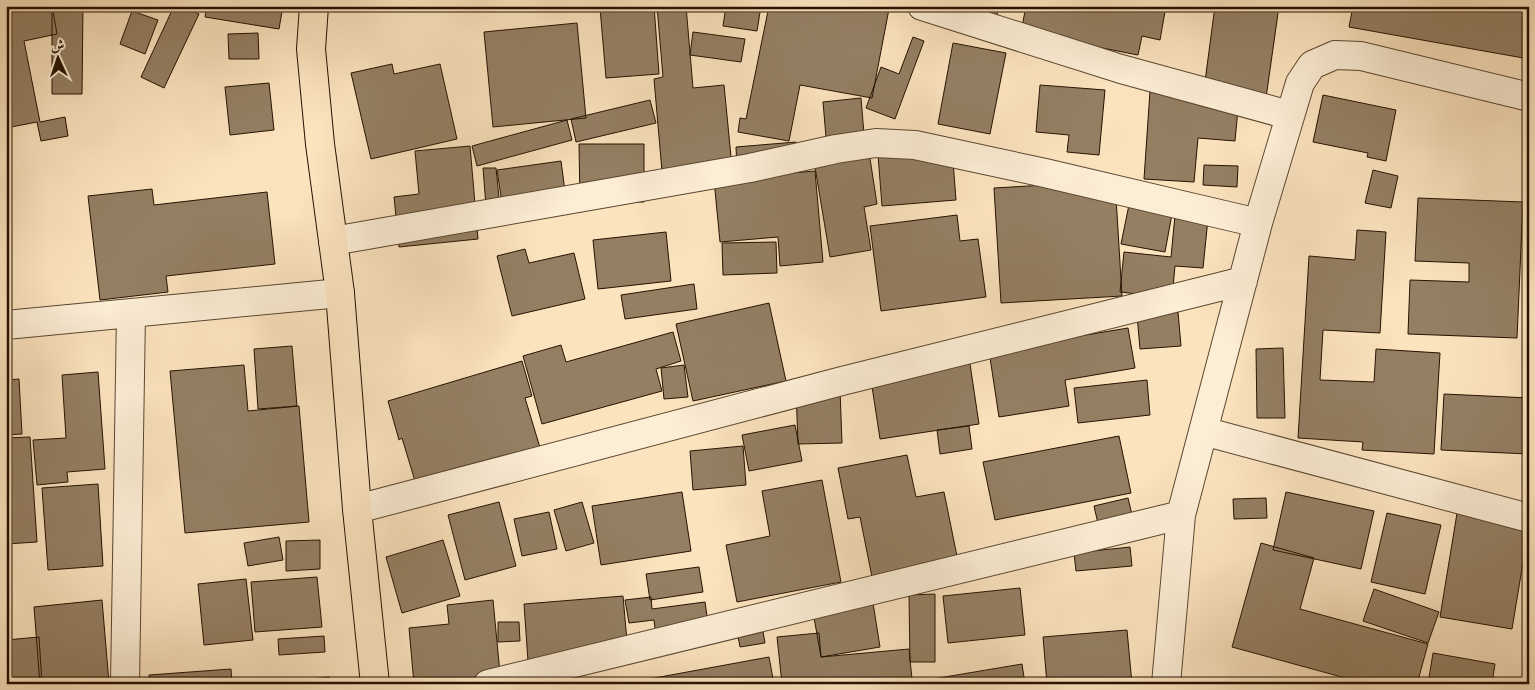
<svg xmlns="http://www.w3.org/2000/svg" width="1535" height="690" font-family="'Sorts Mill Goudy',Amiri,serif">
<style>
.building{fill:#947f63;stroke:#251201}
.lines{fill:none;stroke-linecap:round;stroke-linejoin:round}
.minor-casing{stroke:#5a4630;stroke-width:30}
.major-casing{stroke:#251201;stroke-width:30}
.minor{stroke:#fcedd5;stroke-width:28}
.major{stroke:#fbe3be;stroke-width:28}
</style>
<rect width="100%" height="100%" fill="#fbe3be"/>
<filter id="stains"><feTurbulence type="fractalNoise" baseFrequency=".004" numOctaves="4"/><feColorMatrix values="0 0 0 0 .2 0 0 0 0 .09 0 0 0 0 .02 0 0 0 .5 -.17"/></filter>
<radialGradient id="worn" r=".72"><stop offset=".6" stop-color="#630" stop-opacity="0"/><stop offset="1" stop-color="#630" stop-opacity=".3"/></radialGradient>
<path class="building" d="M 6,6 L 52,6 L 57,34 L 24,41 L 40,122 L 65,117 L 68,136 L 41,141 L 37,122 L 6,128 Z
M 52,6 L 83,6 L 82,94 L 52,94 Z
M 174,6 L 182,6 L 199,14 L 164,88 L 141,77 Z
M 207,6 L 283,6 L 279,29 L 205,17 Z
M 626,6 L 654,6 L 659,74 L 606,78 L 600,8 Z
M 657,6 L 686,6 L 693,88 L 724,85 L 733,177 L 663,183 L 654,79 L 663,77 Z
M 726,6 L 761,6 L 757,31 L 723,26 Z
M 769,6 L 876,6 L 889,9 L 872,98 L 800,85 L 789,141 L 738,132 L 740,118 L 746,119 Z
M 939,6 L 998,6 L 997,17 Z
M 1026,6 L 1166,6 L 1160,40 L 1142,36 L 1138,55 L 1021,32 Z
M 1215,6 L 1279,6 L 1266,98 L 1204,89 Z
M 1353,6 L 1529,6 L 1529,59 L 1349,27 Z
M 132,11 L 158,20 L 145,54 L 120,44 Z
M 577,23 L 586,118 L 493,127 L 484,32 Z
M 693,32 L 745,39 L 741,62 L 690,55 Z
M 258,33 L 259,59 L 229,59 L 228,34 Z
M 913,37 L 924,41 L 895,119 L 866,108 L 881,67 L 899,74 Z
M 953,43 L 1006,53 L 990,134 L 938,124 Z
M 392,64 L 394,74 L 440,64 L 457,139 L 371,159 L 351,73 Z
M 269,83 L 274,130 L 230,135 L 225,87 Z
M 1040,85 L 1105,90 L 1099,155 L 1067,152 L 1069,135 L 1036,132 Z
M 1150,91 L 1239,98 L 1235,141 L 1198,138 L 1194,182 L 1144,179 Z
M 1323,95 L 1396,110 L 1386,161 L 1367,157 L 1368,153 L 1313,142 Z
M 861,98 L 865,146 L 827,149 L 823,102 Z
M 650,100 L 656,123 L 576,142 L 571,119 Z
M 567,120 L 572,140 L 477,166 L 472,146 Z
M 796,142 L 797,163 L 737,168 L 736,147 Z
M 579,144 L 644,144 L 644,202 L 580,202 Z
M 470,146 L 478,239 L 399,247 L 394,197 L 419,194 L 415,151 Z
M 952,149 L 956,200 L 882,206 L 878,155 Z
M 869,152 L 877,204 L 864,207 L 871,250 L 830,257 L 814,161 Z
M 561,161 L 568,214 L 505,223 L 497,170 Z
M 1204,165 L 1238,166 L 1237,187 L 1203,185 Z
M 483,168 L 496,168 L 501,218 L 487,219 Z
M 1373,170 L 1398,176 L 1391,208 L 1365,203 Z
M 815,171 L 823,262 L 780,266 L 778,237 L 720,242 L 714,180 Z
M 1115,181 L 1122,296 L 1001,303 L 994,188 Z
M 152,189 L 154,205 L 267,192 L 275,264 L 166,276 L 168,292 L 100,300 L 88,196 Z
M 1131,195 L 1174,203 L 1165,252 L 1121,244 Z
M 1418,198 L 1523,202 L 1517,338 L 1408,334 L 1410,280 L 1469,282 L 1469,263 L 1415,261 Z
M 1176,205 L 1209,209 L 1203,268 L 1175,266 L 1172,298 L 1120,292 L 1124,252 L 1171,257 Z
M 957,215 L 960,241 L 978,239 L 986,297 L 881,311 L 870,226 Z
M 1357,230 L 1386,232 L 1380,333 L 1323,330 L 1320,380 L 1374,382 L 1376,349 L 1440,353 L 1434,454 L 1362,450 L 1363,442 L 1298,438 L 1309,256 L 1355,260 Z
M 666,232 L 671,281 L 598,289 L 593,240 Z
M 776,242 L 777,273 L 723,275 L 722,243 Z
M 525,249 L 529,263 L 574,253 L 585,299 L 512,316 L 497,256 Z
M 694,284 L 697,309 L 625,319 L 621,295 Z
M 769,303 L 786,381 L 693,401 L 676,324 Z
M 1178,312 L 1181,346 L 1140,349 L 1137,315 Z
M 1128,328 L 1135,368 L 1065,380 L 1069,406 L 999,417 L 989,351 Z
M 673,332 L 681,361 L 656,369 L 662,391 L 542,424 L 523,356 L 561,345 L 566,362 Z
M 292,346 L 297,406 L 258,409 L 254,349 Z
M 1283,348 L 1285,418 L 1257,418 L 1256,349 Z
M 522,361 L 532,396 L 525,398 L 545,464 L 421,501 L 402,438 L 399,440 L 388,401 Z
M 970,364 L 979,424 L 880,439 L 871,380 Z
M 244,365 L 248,411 L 299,406 L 309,522 L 185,533 L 170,371 Z
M 684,365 L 688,397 L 664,399 L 661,368 Z
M 98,372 L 105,469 L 67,472 L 68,482 L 37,485 L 33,440 L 66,438 L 62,375 Z
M 19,379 L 22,434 L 6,435 L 6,380 Z
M 1147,380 L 1150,415 L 1078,423 L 1074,388 Z
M 840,389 L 842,443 L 798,444 L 796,390 Z
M 1444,394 L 1529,398 L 1528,454 L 1441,450 Z
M 795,425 L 802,461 L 749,471 L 742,435 Z
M 969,426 L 972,449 L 940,454 L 937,430 Z
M 1119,436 L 1131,493 L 995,520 L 983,462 Z
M 30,437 L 37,542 L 6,544 L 6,438 Z
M 743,446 L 746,485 L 693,490 L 690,451 Z
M 907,455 L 916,497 L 944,492 L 959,566 L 873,582 L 860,517 L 848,519 L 838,468 Z
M 822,480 L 841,582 L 737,602 L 726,545 L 770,536 L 762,491 Z
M 98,484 L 103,566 L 48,570 L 42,488 Z
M 682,492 L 691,551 L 601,565 L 592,506 Z
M 1286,492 L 1374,511 L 1361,569 L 1273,550 Z
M 1460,495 L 1529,526 L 1512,629 L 1440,617 Z
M 1128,498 L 1133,519 L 1099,528 L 1094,506 Z
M 1266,498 L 1267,518 L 1234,519 L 1233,499 Z
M 499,502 L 516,566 L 465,580 L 448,515 Z
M 582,502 L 594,543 L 566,551 L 554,510 Z
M 549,512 L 557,549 L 522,556 L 514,519 Z
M 1387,513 L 1441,525 L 1425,594 L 1371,582 Z
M 279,537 L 283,560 L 248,566 L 244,543 Z
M 320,540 L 320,569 L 286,571 L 286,541 Z
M 443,540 L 460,596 L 402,613 L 386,557 Z
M 1261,543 L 1314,558 L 1300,609 L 1428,644 L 1417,684 L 1348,684 L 1349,679 L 1232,647 Z
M 1130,547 L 1132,566 L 1076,571 L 1074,553 Z
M 699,567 L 703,592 L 650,600 L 646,574 Z
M 317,577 L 322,627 L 255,632 L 251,582 Z
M 246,579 L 253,640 L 204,645 L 198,584 Z
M 1020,588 L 1025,635 L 948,643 L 943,596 Z
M 1374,589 L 1439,612 L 1428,643 L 1363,621 Z
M 935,594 L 935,662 L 910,662 L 909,595 Z
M 623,596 L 628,653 L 528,661 L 524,604 Z
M 651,597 L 652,609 L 705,602 L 711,644 L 658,652 L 654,620 L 629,623 L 625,600 Z
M 102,600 L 109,683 L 40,684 L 34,607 Z
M 493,600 L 501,684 L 414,684 L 409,628 L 449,624 L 447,605 Z
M 873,603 L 880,647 L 821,657 L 813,612 Z
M 498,622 L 519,622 L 520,641 L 498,642 Z
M 762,626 L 765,643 L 740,647 L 737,631 Z
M 1127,630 L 1132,684 L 1047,684 L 1043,637 Z
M 819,633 L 821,657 L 909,649 L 912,679 L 866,684 L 782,684 L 777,637 Z
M 324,636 L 325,652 L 279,655 L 278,639 Z
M 39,637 L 42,684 L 6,684 L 6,640 Z
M 1433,653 L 1495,664 L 1492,684 L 1428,684 Z
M 769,657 L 774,684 L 650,684 L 649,679 Z
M 1022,664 L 1025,684 L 909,683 Z
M 231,669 L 232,684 L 149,684 L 149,675 Z
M 329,677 L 330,684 L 261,684 Z"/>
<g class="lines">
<defs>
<path id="minor" d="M 922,6 L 1121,69 L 1289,115
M 333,241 L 750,168 L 836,149 L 876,143 L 915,145 L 1045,173 L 1258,223
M 6,325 L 340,293
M 1203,431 L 1529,518
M 357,509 L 842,381 L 1243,281
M 125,684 L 131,313
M 488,684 L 1181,515
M 1166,684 L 1181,515 L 1258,223 L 1300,83 L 1312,65 L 1335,55 L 1361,56 L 1529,97"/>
<path id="major" d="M 314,6 L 311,49 L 320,144 L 340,293 L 357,509 L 375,684"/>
</defs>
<use href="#minor" class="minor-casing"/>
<use href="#major" class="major-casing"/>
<use href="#minor" class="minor"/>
<use href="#major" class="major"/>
</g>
<rect width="1535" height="690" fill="none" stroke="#fbe3be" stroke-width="25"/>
<rect x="8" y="8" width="1520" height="675" fill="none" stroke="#251201" stroke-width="2.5"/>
<rect x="12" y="12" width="1510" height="665" fill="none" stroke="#251201"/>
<g transform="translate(58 58) rotate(357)" stroke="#fcedd5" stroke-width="4" paint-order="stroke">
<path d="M0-4L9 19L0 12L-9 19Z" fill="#251201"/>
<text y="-8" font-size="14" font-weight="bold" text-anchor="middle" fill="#251201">ش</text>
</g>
<rect width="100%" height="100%" filter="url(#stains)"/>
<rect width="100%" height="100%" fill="url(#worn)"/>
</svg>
